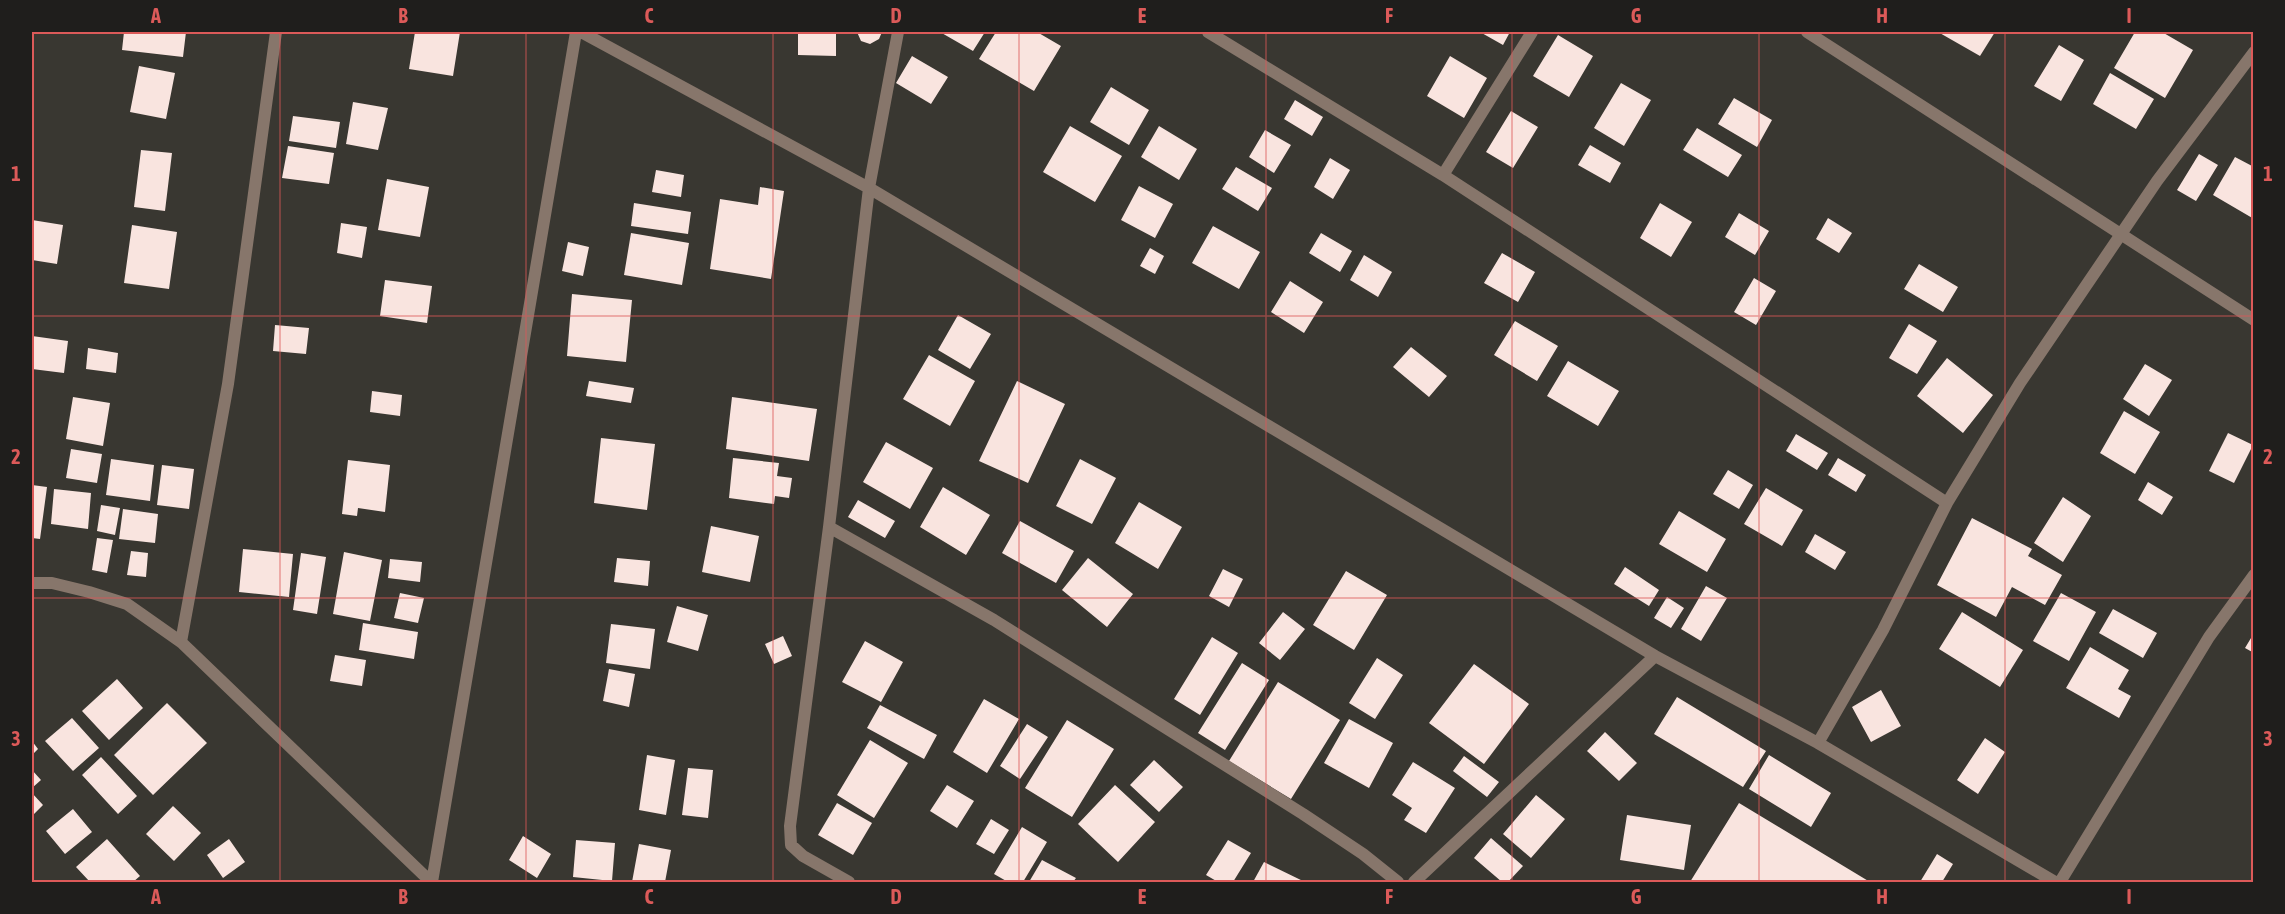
<svg xmlns="http://www.w3.org/2000/svg" width="2285" height="914" font-family="'Asap Condensed',sans-serif">
<style>
.building{fill:#f9e4df}
.lines{fill:none;stroke-linecap:round;stroke-linejoin:round}
.minor{stroke:#87766b;stroke-width:12}
.grid{fill:none;stroke:#dc5a59;stroke-width:1.5;stroke-opacity:0.55}
.neatline{fill:none;stroke:#dc5a59;stroke-width:2}
.grid-label{font-size:20px;text-anchor:middle;font-weight:bold;fill:#dc5a59}
</style>
<rect width="100%" height="100%" fill="#393731"/>
<path class="building" d="M 124,32 L 186,32 L 183,57 L 122,50 Z
M 415,32 L 460,32 L 453,76 L 409,69 Z
M 798,32 L 836,32 L 836,56 L 798,55 Z
M 857,32 L 882,32 L 879,39 L 870,44 L 861,41 Z
M 940,32 L 985,32 L 973,51 Z
M 996,32 L 1037,32 L 1061,46 L 1034,91 L 979,59 Z
M 1480,32 L 1510,32 L 1503,45 Z
M 1938,32 L 1995,32 L 1980,56 Z
M 2135,32 L 2162,32 L 2193,50 L 2165,98 L 2114,68 Z
M 1558,35 L 1593,56 L 1569,97 L 1533,76 Z
M 2059,45 L 2084,60 L 2061,101 L 2034,86 Z
M 912,56 L 948,77 L 931,104 L 896,83 Z
M 1450,56 L 1487,78 L 1464,118 L 1427,96 Z
M 139,66 L 175,73 L 166,119 L 130,112 Z
M 2110,73 L 2154,99 L 2136,129 L 2093,104 Z
M 1621,83 L 1651,100 L 1624,146 L 1594,128 Z
M 1111,87 L 1149,110 L 1129,145 L 1090,122 Z
M 1734,98 L 1772,120 L 1757,147 L 1718,124 Z
M 1295,100 L 1323,117 L 1312,136 L 1284,119 Z
M 353,102 L 388,108 L 378,150 L 346,144 Z
M 1511,111 L 1538,127 L 1513,168 L 1486,152 Z
M 293,116 L 340,122 L 336,148 L 289,141 Z
M 1070,126 L 1122,156 L 1095,202 L 1043,172 Z
M 1159,126 L 1197,149 L 1179,180 L 1141,157 Z
M 1697,128 L 1742,155 L 1728,177 L 1683,150 Z
M 1265,130 L 1291,145 L 1274,173 L 1249,157 Z
M 1590,145 L 1621,163 L 1610,183 L 1578,165 Z
M 288,146 L 334,153 L 329,184 L 282,178 Z
M 141,150 L 172,153 L 165,211 L 134,207 Z
M 2199,154 L 2218,165 L 2196,201 L 2177,190 Z
M 2235,157 L 2254,167 L 2254,219 L 2213,195 Z
M 1330,158 L 1350,170 L 1333,199 L 1314,187 Z
M 1236,167 L 1272,188 L 1258,211 L 1222,189 Z
M 656,170 L 684,175 L 681,197 L 652,192 Z
M 387,179 L 429,187 L 420,237 L 378,230 Z
M 1139,186 L 1173,204 L 1155,238 L 1121,220 Z
M 760,187 L 784,191 L 771,279 L 710,269 L 720,199 L 758,205 Z
M 634,203 L 691,212 L 688,234 L 631,226 Z
M 1660,203 L 1692,222 L 1671,257 L 1640,238 Z
M 1739,213 L 1769,231 L 1755,255 L 1725,237 Z
M 1828,218 L 1852,233 L 1839,253 L 1816,239 Z
M 32,220 L 63,225 L 57,264 L 32,260 Z
M 341,223 L 367,227 L 362,258 L 337,253 Z
M 132,225 L 177,232 L 169,289 L 124,283 Z
M 1213,226 L 1260,252 L 1239,289 L 1192,263 Z
M 631,233 L 689,243 L 682,285 L 624,275 Z
M 1321,233 L 1352,251 L 1340,272 L 1309,253 Z
M 568,242 L 589,247 L 583,276 L 562,271 Z
M 1150,248 L 1164,256 L 1155,274 L 1140,266 Z
M 1502,253 L 1535,272 L 1518,302 L 1484,283 Z
M 1364,255 L 1392,272 L 1378,297 L 1350,280 Z
M 1919,264 L 1958,287 L 1943,312 L 1904,289 Z
M 1754,278 L 1776,291 L 1756,325 L 1734,312 Z
M 385,280 L 432,286 L 427,323 L 380,316 Z
M 1290,281 L 1323,302 L 1304,333 L 1271,312 Z
M 572,294 L 632,300 L 626,362 L 567,356 Z
M 958,315 L 991,334 L 970,369 L 938,350 Z
M 1515,321 L 1558,346 L 1537,381 L 1494,355 Z
M 1909,324 L 1937,341 L 1917,374 L 1889,358 Z
M 275,325 L 309,328 L 306,354 L 273,351 Z
M 32,336 L 68,341 L 64,373 L 32,369 Z
M 1411,347 L 1447,376 L 1429,397 L 1393,367 Z
M 88,348 L 118,353 L 116,373 L 86,369 Z
M 929,355 L 975,381 L 950,426 L 903,399 Z
M 1947,358 L 1993,395 L 1963,433 L 1917,396 Z
M 1568,361 L 1619,391 L 1598,426 L 1547,396 Z
M 2145,364 L 2172,380 L 2149,416 L 2123,399 Z
M 589,381 L 634,388 L 631,403 L 586,396 Z
M 1017,381 L 1065,404 L 1028,483 L 979,461 Z
M 372,391 L 402,395 L 400,416 L 370,412 Z
M 73,397 L 110,403 L 103,446 L 66,439 Z
M 732,397 L 817,409 L 809,461 L 726,449 Z
M 2124,411 L 2160,432 L 2135,474 L 2100,453 Z
M 2228,433 L 2253,445 L 2234,483 L 2209,471 Z
M 1796,434 L 1828,453 L 1817,470 L 1786,451 Z
M 601,438 L 655,444 L 647,510 L 594,503 Z
M 886,442 L 933,468 L 910,509 L 863,482 Z
M 71,449 L 102,454 L 97,483 L 66,478 Z
M 733,458 L 779,463 L 777,476 L 792,478 L 789,498 L 775,496 L 774,504 L 729,498 Z
M 1838,458 L 1866,475 L 1856,492 L 1828,475 Z
M 111,459 L 154,465 L 150,501 L 106,495 Z
M 1080,459 L 1116,478 L 1092,524 L 1056,506 Z
M 348,460 L 390,465 L 385,512 L 358,508 L 357,516 L 342,514 Z
M 162,465 L 194,469 L 189,509 L 157,505 Z
M 1728,470 L 1753,485 L 1739,509 L 1713,494 Z
M 2148,482 L 2173,497 L 2162,515 L 2138,500 Z
M 32,485 L 47,487 L 40,539 L 32,538 Z
M 943,487 L 990,515 L 966,555 L 920,527 Z
M 1766,488 L 1803,510 L 1782,546 L 1744,524 Z
M 54,489 L 91,493 L 88,529 L 51,524 Z
M 2063,497 L 2091,516 L 2063,562 L 2034,543 Z
M 858,500 L 895,521 L 885,538 L 848,517 Z
M 1139,502 L 1182,527 L 1158,569 L 1115,543 Z
M 101,505 L 120,508 L 115,535 L 97,531 Z
M 123,509 L 158,514 L 155,543 L 119,539 Z
M 1679,511 L 1726,539 L 1707,572 L 1659,544 Z
M 1972,518 L 2032,549 L 2028,556 L 2062,575 L 2045,605 L 2012,587 L 1996,617 L 1937,585 Z
M 1020,521 L 1074,551 L 1056,583 L 1002,553 Z
M 711,526 L 759,536 L 750,582 L 702,572 Z
M 1815,534 L 1846,552 L 1835,570 L 1805,552 Z
M 97,538 L 113,540 L 107,573 L 92,570 Z
M 243,549 L 293,554 L 289,597 L 239,592 Z
M 131,551 L 148,553 L 146,577 L 127,575 Z
M 344,552 L 382,560 L 370,621 L 333,614 Z
M 301,553 L 326,557 L 317,614 L 293,610 Z
M 617,558 L 650,561 L 648,586 L 614,582 Z
M 1088,558 L 1133,594 L 1107,627 L 1062,590 Z
M 390,559 L 422,562 L 420,582 L 388,578 Z
M 1625,567 L 1659,590 L 1649,606 L 1614,584 Z
M 1223,569 L 1243,579 L 1229,607 L 1209,596 Z
M 1346,571 L 1387,595 L 1354,650 L 1313,625 Z
M 1706,586 L 1727,598 L 1701,641 L 1681,629 Z
M 400,593 L 424,598 L 418,623 L 394,618 Z
M 2061,593 L 2096,612 L 2069,661 L 2033,641 Z
M 1667,597 L 1684,608 L 1671,628 L 1654,618 Z
M 677,606 L 708,615 L 698,651 L 667,642 Z
M 2113,609 L 2157,633 L 2143,658 L 2099,633 Z
M 1283,612 L 1305,629 L 1280,660 L 1259,643 Z
M 1962,612 L 2023,650 L 2000,687 L 1939,649 Z
M 363,623 L 418,632 L 414,659 L 359,650 Z
M 611,624 L 655,629 L 650,669 L 606,663 Z
M 2254,633 L 2254,653 L 2245,648 Z
M 783,636 L 792,656 L 774,664 L 765,644 Z
M 1212,637 L 1238,653 L 1200,715 L 1174,699 Z
M 865,641 L 903,662 L 881,702 L 842,682 Z
M 2090,647 L 2129,670 L 2118,689 L 2131,696 L 2119,718 L 2066,688 Z
M 335,655 L 366,660 L 362,686 L 330,681 Z
M 1377,658 L 1403,675 L 1375,719 L 1349,703 Z
M 1242,663 L 1269,680 L 1225,750 L 1198,733 Z
M 1474,664 L 1529,704 L 1484,764 L 1429,723 Z
M 609,669 L 635,674 L 629,707 L 603,701 Z
M 117,679 L 143,708 L 109,740 L 82,711 Z
M 1278,682 L 1340,720 L 1291,799 L 1229,761 Z
M 1881,690 L 1901,726 L 1871,742 L 1852,707 Z
M 1677,697 L 1766,751 L 1743,787 L 1654,734 Z
M 984,699 L 1019,719 L 987,773 L 953,752 Z
M 167,703 L 207,743 L 153,795 L 114,755 Z
M 880,705 L 937,735 L 924,759 L 867,728 Z
M 72,718 L 99,748 L 73,771 L 45,741 Z
M 1349,719 L 1393,743 L 1369,788 L 1324,763 Z
M 1067,720 L 1114,749 L 1072,817 L 1025,788 Z
M 1027,724 L 1048,737 L 1020,779 L 1000,766 Z
M 1605,732 L 1637,763 L 1619,781 L 1587,751 Z
M 1985,738 L 2005,752 L 1978,794 L 1957,780 Z
M 870,740 L 908,763 L 874,818 L 837,795 Z
M 32,741 L 38,749 L 32,755 Z
M 647,755 L 675,760 L 666,815 L 639,810 Z
M 1769,755 L 1831,793 L 1811,827 L 1749,789 Z
M 1464,756 L 1499,782 L 1487,797 L 1453,771 Z
M 101,757 L 137,796 L 118,814 L 82,775 Z
M 1154,760 L 1183,787 L 1159,812 L 1130,785 Z
M 1413,762 L 1455,788 L 1426,833 L 1404,820 L 1412,808 L 1392,795 Z
M 688,768 L 713,770 L 708,818 L 682,815 Z
M 32,770 L 41,780 L 32,788 Z
M 947,785 L 974,801 L 957,828 L 930,811 Z
M 1115,785 L 1155,822 L 1118,862 L 1078,824 Z
M 32,793 L 43,805 L 32,816 Z
M 1536,795 L 1565,819 L 1531,858 L 1503,834 Z
M 837,803 L 872,823 L 853,855 L 818,835 Z
M 1739,803 L 1870,882 L 1690,882 Z
M 173,806 L 201,833 L 174,861 L 146,834 Z
M 73,809 L 92,832 L 65,854 L 46,831 Z
M 1627,815 L 1691,825 L 1684,870 L 1620,860 Z
M 991,819 L 1009,830 L 994,854 L 976,844 Z
M 1022,827 L 1047,842 L 1023,882 L 1008,882 L 994,874 Z
M 523,836 L 551,854 L 537,878 L 509,860 Z
M 1491,838 L 1523,866 L 1508,882 L 1502,882 L 1474,858 Z
M 107,839 L 140,876 L 133,882 L 90,882 L 76,867 Z
M 229,839 L 245,862 L 223,878 L 207,855 Z
M 576,840 L 615,843 L 612,881 L 573,877 Z
M 1228,840 L 1251,853 L 1233,882 L 1218,882 L 1206,875 Z
M 639,844 L 671,850 L 665,882 L 632,882 Z
M 1937,854 L 1953,864 L 1942,882 L 1920,882 Z
M 1042,860 L 1076,878 L 1073,882 L 1029,882 Z
M 1264,862 L 1305,882 L 1253,882 Z"/>
<g class="lines">
<path class="minor" d="M 581,32 L 869,188 L 1655,656 L 1818,743 L 2055,882
M 1208,32 L 1443,175 L 1947,503
M 1807,32 L 2254,320
M 1443,175 L 1532,32
M 829,527 L 994,620 L 1303,814 L 1363,854 L 1398,882
M 32,583 L 52,583 L 89,592 L 127,604 L 181,642 L 431,882
M 181,642 L 228,384 L 276,32
M 1818,743 L 1883,630 L 1947,503 L 2020,383 L 2157,181 L 2254,52
M 432,882 L 576,32
M 849,882 L 803,856 L 791,845 L 790,826 L 829,527 L 869,188 L 898,32
M 1414,882 L 1655,656
M 2060,882 L 2209,637 L 2254,575"/>
</g>
<path class="grid" d="M 280,32 L 280,882M 526,32 L 526,882M 773,32 L 773,882M 1019,32 L 1019,882M 1266,32 L 1266,882M 1512,32 L 1512,882M 1759,32 L 1759,882M 2005,32 L 2005,882M 32,316 L 2254,316M 32,598 L 2254,598"/>
<rect width="2285" height="914" fill="none" stroke="#1f1e1c" stroke-width="66"/>
<rect x="33" y="33" width="2219" height="848" class="neatline"/>
<g class="grid-label">
<text x="156" y="23">A</text>
<text x="403" y="23">B</text>
<text x="649" y="23">C</text>
<text x="896" y="23">D</text>
<text x="1142" y="23">E</text>
<text x="1389" y="23">F</text>
<text x="1636" y="23">G</text>
<text x="1882" y="23">H</text>
<text x="2129" y="23">I</text>
<text x="16" y="181">1</text>
<text x="2268" y="181">1</text>
<text x="16" y="464">2</text>
<text x="2268" y="464">2</text>
<text x="16" y="746">3</text>
<text x="2268" y="746">3</text>
<text x="156" y="904">A</text>
<text x="403" y="904">B</text>
<text x="649" y="904">C</text>
<text x="896" y="904">D</text>
<text x="1142" y="904">E</text>
<text x="1389" y="904">F</text>
<text x="1636" y="904">G</text>
<text x="1882" y="904">H</text>
<text x="2129" y="904">I</text>
</g>
</svg>
